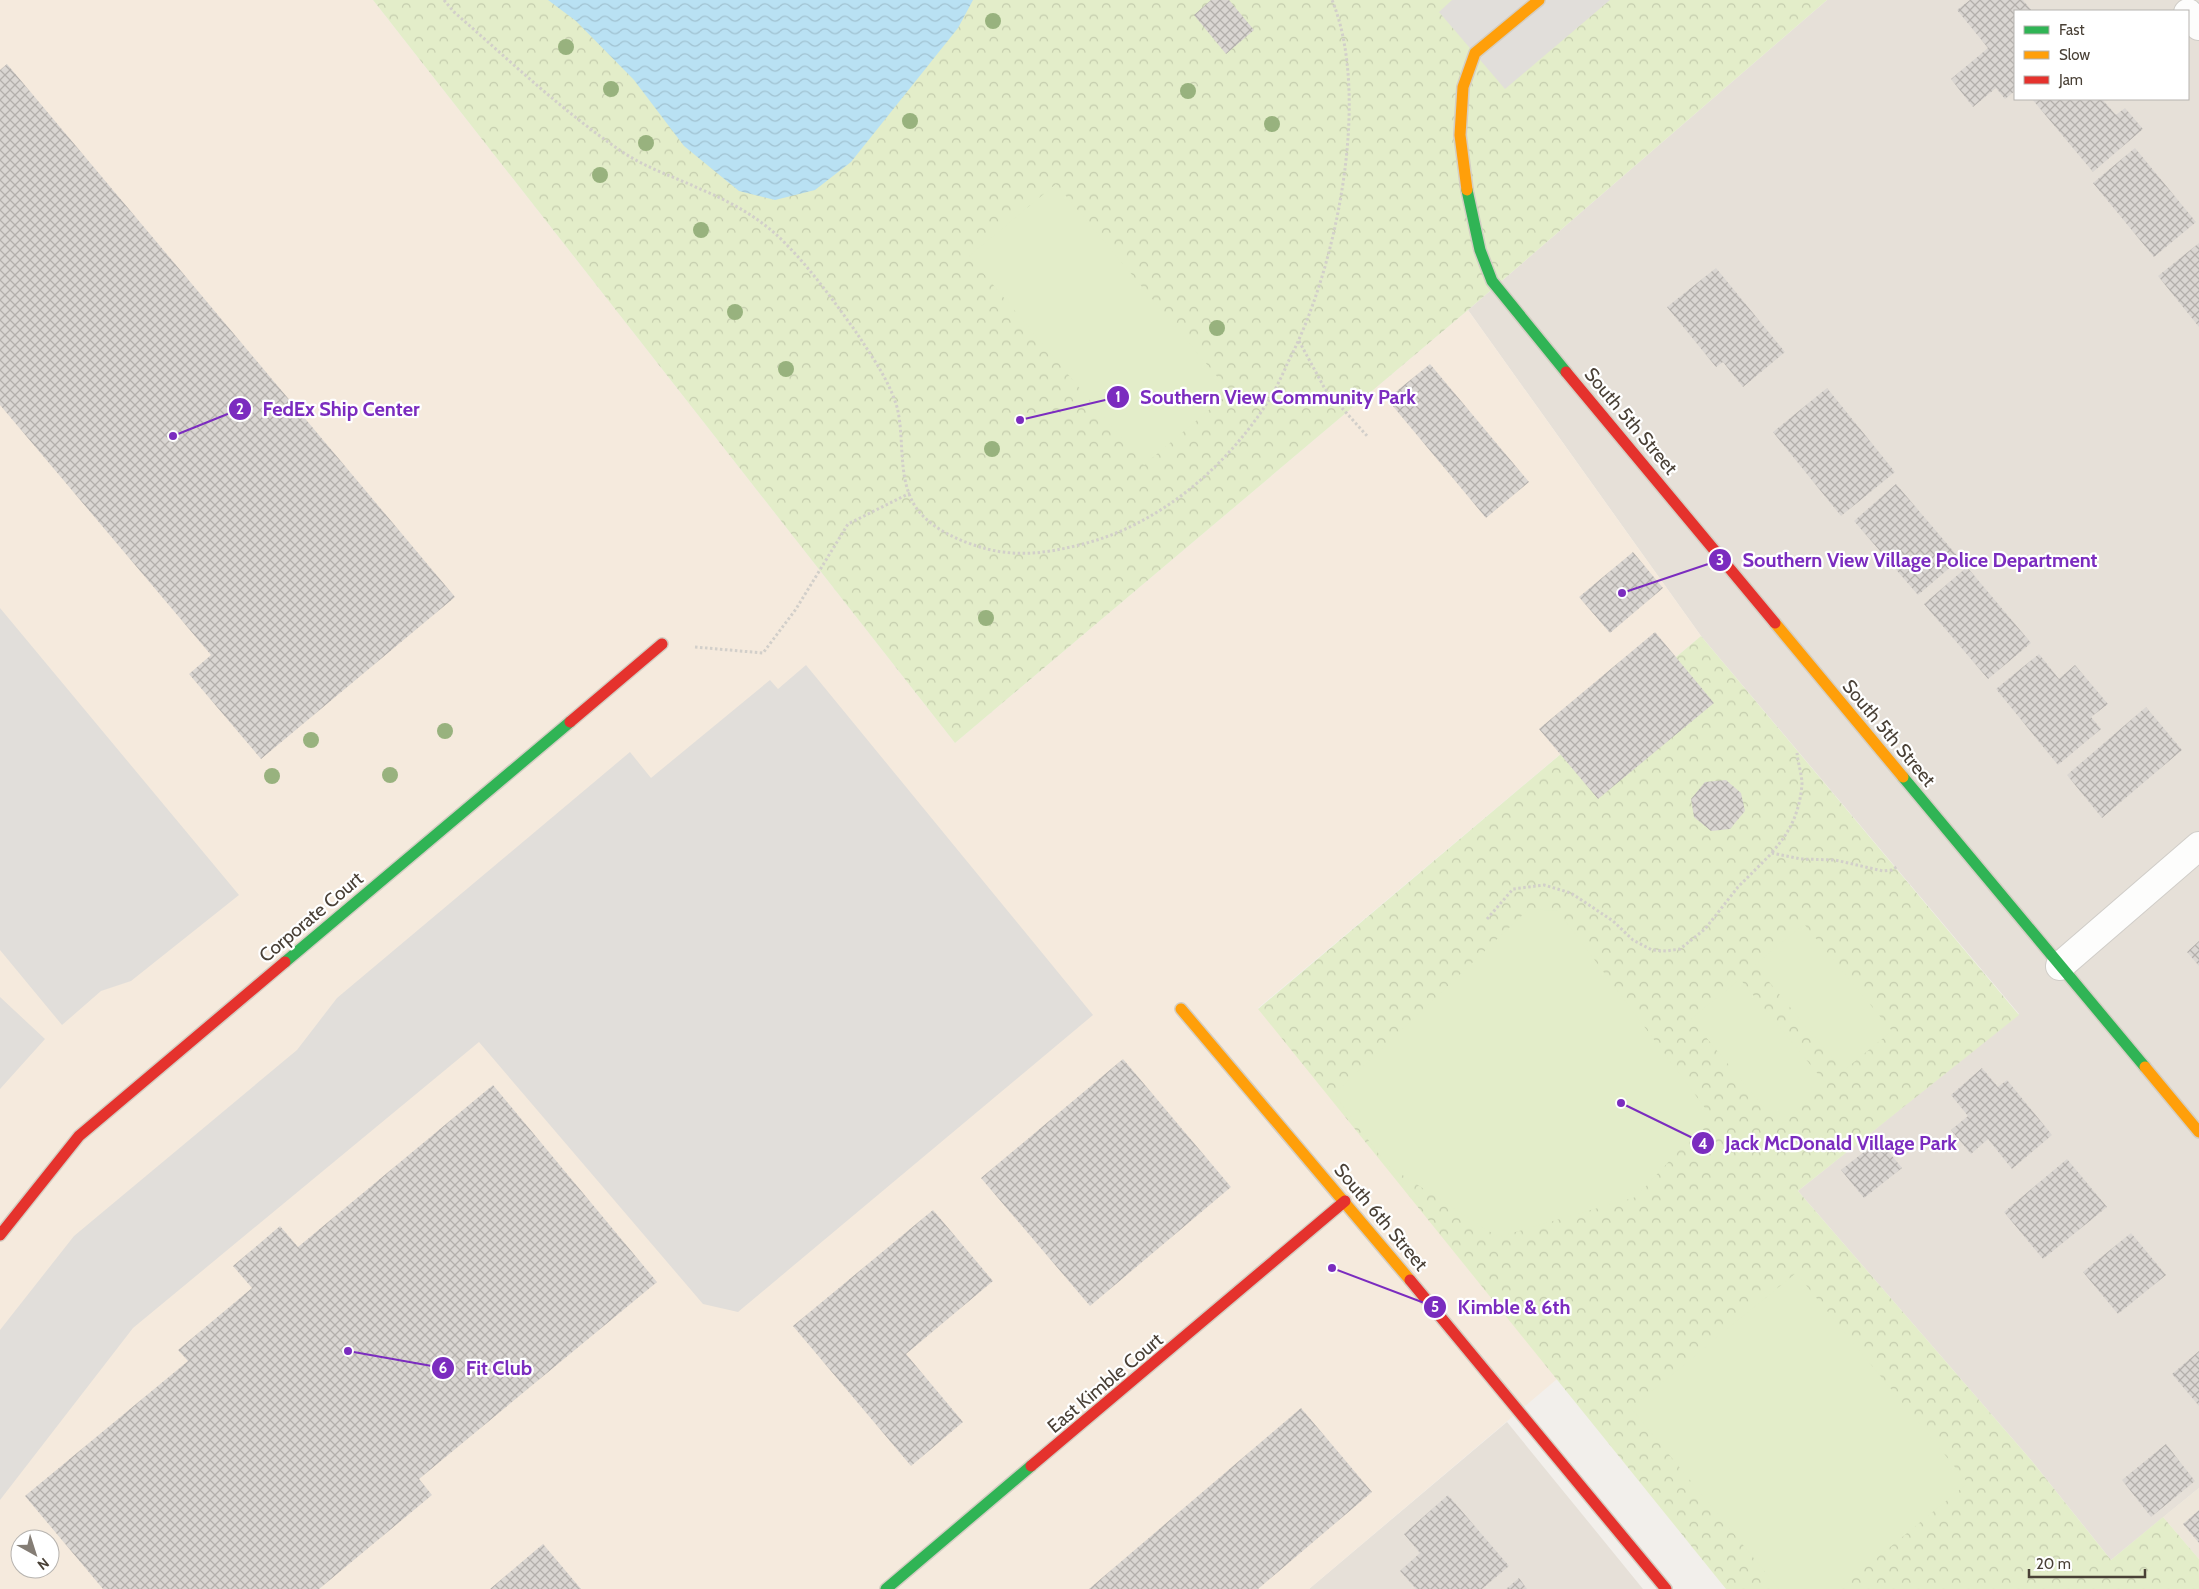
<svg xmlns="http://www.w3.org/2000/svg" width="2199" height="1589" font-family="Cabin,sans-serif">
<style>
.residential{fill:#e6e0d8;fill-rule:evenodd}
.commercial{fill:#f5eadd;fill-rule:evenodd}
.education{fill:#ede6da}
.forest{fill:url(#forest-crowns)}
.garden{fill:#e3edc9}
.parking{fill:#e1deda}
.water{fill:url(#water-waves)}
.building{fill:url(#building-cross-hatch)}
.lines{fill:none;stroke-linecap:round;stroke-linejoin:round}
.street-casing{stroke:#d0cdc8;stroke-width:30}
.fast-casing{stroke:#d4cec3;stroke-width:14}
.slow-casing{stroke:#d4cec3;stroke-width:14}
.jam-casing{stroke:#d4cec3;stroke-width:14}
.path{stroke:#d2cfca;stroke-width:3;stroke-dasharray:2.5 2.5;stroke-linecap:butt}
.street{stroke:#fdfdfc;stroke-width:28}
.fast{stroke:#30b455;stroke-width:11}
.slow{stroke:#ff9f0a;stroke-width:11}
.jam{stroke:#e5322d;stroke-width:11}
.tree{fill:#98b27e}
.labels{text-anchor:middle;dominant-baseline:central;stroke-width:4.5;stroke-linejoin:round;paint-order:stroke}
.street-label{font-size:19px;fill:#494036;stroke:#fff}
.leader{fill:none;stroke:#7b2cbf;stroke-width:2}
.callout-dot{fill:#7b2cbf;stroke:#fff;stroke-width:2}
.mark-label{font-size:15px;text-anchor:middle;font-weight:bold;fill:#fff}
.callout-label{font-size:20px;text-anchor:middle;font-weight:bold;fill:#7b2cbf;stroke:#fff;stroke-width:4.5;stroke-linejoin:round;paint-order:stroke}
</style>
<defs>
<pattern id="forest-crowns" width="20" height="18" patternUnits="userSpaceOnUse" patternTransform="scale(1.25)"><rect width="20" height="18" fill="#e3edc9"/><path d="M2 6a3 3 0 1 1 6 0M12 15a3 3 0 1 1 6 0" fill="none" stroke="#c4ccad"/></pattern>
<pattern id="water-waves" width="16" height="10" patternUnits="userSpaceOnUse" patternTransform="scale(1.25)"><rect width="16" height="10" fill="#b9e1f3"/><path d="M0 5q4-4 8 0t8 0" fill="none" stroke="#a1c2d1"/></pattern>
<pattern id="building-cross-hatch" width="8" height="8" patternUnits="userSpaceOnUse" patternTransform="scale(1.25)"><rect width="8" height="8" fill="#dad6d2"/><path d="M0 0l8 8M0 8l8-8" fill="none" stroke="#b3afab"/></pattern>
</defs>
<rect width="100%" height="100%" fill="#f2efeb"/>
<path class="residential" d="M 1827,0 L 2199,0 L 2199,1488 L 2111,1560 L 2031,1460 L 1798,1191 L 2019,1014 L 1701,636 L 1468,310 ZM 2015,11 L 2188,11 L 2188,99 L 2015,99 Z
M 1507,1422 L 1643,1589 L 1309,1589 Z"/>
<path class="commercial" d="M 0,0 L 373,0 L 955,743 L 1468,310 L 1701,636 L 1258,1008 L 1557,1379 L 1309,1589 L 0,1589 ZM 20,1539 L 50,1539 L 50,1569 L 20,1569 Z"/>
<path class="education" d="M 2199,1488 L 2199,1559 L 2163,1517 Z"/>
<path class="forest" d="M 373,0 L 1827,0 L 1468,310 L 955,743 Z
M 1701,636 L 2019,1015 L 1798,1191 L 2031,1460 L 2111,1560 L 2163,1517 L 2199,1559 L 2199,1589 L 1726,1589 L 1258,1009 Z"/>
<path class="garden" d="M 1056,184 L 1230,392 L 1144,465 L 969,256 Z
M 1529,909 L 1558,911 L 1711,1116 L 1636,1197 L 1498,1237 L 1387,1165 L 1334,1094 Z
M 1804,924 L 1892,1031 L 1843,1071 L 1755,965 Z
M 1740,979 L 1827,1085 L 1779,1126 L 1691,1019 Z
M 1796,1273 L 1968,1483 L 1839,1589 L 1779,1589 L 1631,1408 Z"/>
<path class="parking" d="M 1452,0 L 1610,0 L 1505,89 L 1439,12 Z
M 0,608 L 239,895 L 131,981 L 101,991 L 62,1025 L 0,950 Z
M 806,665 L 1093,1015 L 738,1312 L 703,1304 L 479,1042 L 133,1328 L 0,1500 L 0,1330 L 74,1236 L 297,1050 L 337,998 L 630,752 L 651,778 L 770,680 L 778,689 Z
M 0,997 L 45,1039 L 0,1089 Z"/>
<path class="water" d="M 548,0 L 973,0 L 958,28 L 851,162 L 815,190 L 775,200 L 739,191 L 684,146 L 634,80 L 576,21 Z"/>
<path class="building" d="M 1211,0 L 1229,0 L 1254,30 L 1226,54 L 1194,15 Z
M 1970,0 L 2023,0 L 2032,11 L 2015,11 L 2015,91 L 2005,99 L 1996,88 L 1973,107 L 1951,79 L 1988,48 L 1957,10 Z
M 7,64 L 455,597 L 261,759 L 189,674 L 211,655 L 0,405 L 0,70 Z
M 2032,99 L 2102,99 L 2116,115 L 2125,108 L 2143,129 L 2093,172 Z
M 2135,148 L 2196,222 L 2154,257 L 2093,183 Z
M 2199,243 L 2199,327 L 2158,276 Z
M 1716,268 L 1785,352 L 1743,387 L 1723,362 L 1716,367 L 1667,307 Z
M 1430,364 L 1529,482 L 1486,518 L 1387,399 Z
M 1827,388 L 1895,472 L 1841,516 L 1773,432 Z
M 1896,484 L 1960,559 L 1918,595 L 1854,521 Z
M 1633,552 L 1663,588 L 1610,633 L 1579,597 Z
M 1967,567 L 2031,643 L 1988,679 L 1924,604 Z
M 1655,632 L 1714,703 L 1598,799 L 1539,729 Z
M 2039,654 L 2059,679 L 2075,665 L 2108,704 L 2091,717 L 2101,729 L 2058,765 L 1996,689 Z
M 2146,707 L 2182,750 L 2102,818 L 2067,775 Z
M 1726,780 L 1741,793 L 1745,811 L 1730,829 L 1711,831 L 1694,817 L 1691,799 L 1705,782 Z
M 2199,941 L 2199,966 L 2187,952 Z
M 1123,1059 L 1231,1187 L 1090,1306 L 981,1178 Z
M 1982,1068 L 1998,1087 L 2007,1080 L 2052,1135 L 2012,1169 L 1988,1139 L 1971,1154 L 1951,1130 L 1968,1116 L 1951,1095 Z
M 493,1085 L 657,1282 L 419,1479 L 432,1495 L 319,1589 L 103,1589 L 25,1496 L 188,1361 L 178,1350 L 252,1288 L 233,1266 L 280,1226 L 298,1247 Z
M 1879,1140 L 1902,1168 L 1864,1198 L 1841,1170 Z
M 2067,1159 L 2107,1207 L 2043,1259 L 2004,1212 Z
M 933,1210 L 993,1281 L 906,1354 L 963,1422 L 911,1466 L 793,1326 Z
M 2131,1233 L 2166,1275 L 2118,1314 L 2083,1272 Z
M 2199,1351 L 2199,1406 L 2172,1374 Z
M 1301,1408 L 1372,1492 L 1258,1589 L 1089,1589 Z
M 2166,1444 L 2195,1481 L 2151,1517 L 2122,1480 Z
M 1448,1495 L 1509,1566 L 1482,1589 L 1416,1589 L 1400,1571 L 1420,1553 L 1404,1534 Z
M 2199,1510 L 2199,1543 L 2183,1524 Z
M 543,1544 L 581,1589 L 490,1589 Z
M 1519,1578 L 1527,1589 L 1506,1589 Z"/>
<g class="lines">
<defs>
<path id="street" d="M 2188,13 L 2199,26
M 2060,966 L 2199,846"/>
<path id="fast" d="M 1467,190 L 1480,250 L 1492,281 L 1566,372
M 1903,777 L 2145,1067
M 285,962 L 570,722
M 886,1589 L 1031,1466"/>
<path id="slow" d="M 1467,190 L 1460,135 L 1463,87 L 1475,53 L 1539,0
M 1775,623 L 1903,777
M 1181,1009 L 1410,1280
M 2145,1067 L 2199,1132"/>
<path id="jam" d="M 1566,372 L 1775,623
M 570,722 L 662,644
M 0,1235 L 79,1136 L 285,962
M 1410,1280 L 1666,1589
M 1031,1466 L 1345,1201"/>
</defs>
<use href="#street" class="street-casing"/>
<use href="#fast" class="fast-casing"/>
<use href="#slow" class="slow-casing"/>
<use href="#jam" class="jam-casing"/>
<path class="path" d="M 444,0 L 454,12 C 508,59 561,110 621,151 C 644,167 672,176 698,188 C 729,201 759,217 783,241 C 811,269 833,300 856,332 C 871,355 889,380 897,407 C 905,439 897,477 915,506 C 930,529 961,542 987,549 C 1019,557 1047,553 1079,545 C 1159,526 1228,466 1271,397 C 1277,386 1283,374 1288,362 C 1336,271 1372,97 1332,0
M 1299,341 L 1325,389 L 1368,437
M 695,647 L 763,653 L 796,609 L 848,524 L 910,493
M 1772,852 C 1790,833 1800,811 1802,784 C 1802,775 1798,763 1797,753
M 1487,919 L 1513,889 L 1544,885 L 1571,893 L 1613,921 L 1633,940 L 1652,950 L 1666,951 L 1680,949 L 1705,929 L 1738,887 L 1772,853 L 1801,859 L 1835,860 L 1883,871 L 1892,870 L 1898,866"/>
<use href="#street" class="street"/>
<use href="#fast" class="fast"/>
<use href="#slow" class="slow"/>
<use href="#jam" class="jam"/>
</g>
<g class="tree">
<circle cx="993" cy="21" r="8"/>
<circle cx="566" cy="47" r="8"/>
<circle cx="611" cy="89" r="8"/>
<circle cx="1188" cy="91" r="8"/>
<circle cx="910" cy="121" r="8"/>
<circle cx="1272" cy="124" r="8"/>
<circle cx="646" cy="143" r="8"/>
<circle cx="600" cy="175" r="8"/>
<circle cx="701" cy="230" r="8"/>
<circle cx="735" cy="312" r="8"/>
<circle cx="1217" cy="328" r="8"/>
<circle cx="786" cy="369" r="8"/>
<circle cx="992" cy="449" r="8"/>
<circle cx="986" cy="618" r="8"/>
<circle cx="445" cy="731" r="8"/>
<circle cx="311" cy="740" r="8"/>
<circle cx="390" cy="775" r="8"/>
<circle cx="272" cy="776" r="8"/>
</g>
<g class="labels">
<g class="street-label">
<text transform="translate(1631 421) rotate(50)">South 5th Street</text>
<text transform="translate(1889 733) rotate(50)">South 5th Street</text>
<text transform="translate(311 917) rotate(-40)">Corporate Court</text>
<text transform="translate(1381 1217) rotate(50)">South 6th Street</text>
<text transform="translate(1105 1383) rotate(-40)">East Kimble Court</text>
</g>
</g>
<path class="leader" d="M1020 420L1118 397M173 436L240 409M1622 593L1720 560M1621 1103L1703 1143M1332 1268L1435 1307M348 1351L443 1368"/>
<g class="callout-dot">
<circle cx="1020" cy="420" r="5"/>
<circle cx="173" cy="436" r="5"/>
<circle cx="1622" cy="593" r="5"/>
<circle cx="1621" cy="1103" r="5"/>
<circle cx="1332" cy="1268" r="5"/>
<circle cx="348" cy="1351" r="5"/>
<circle cx="1118" cy="397" r="12"/>
<circle cx="240" cy="409" r="12"/>
<circle cx="1720" cy="560" r="12"/>
<circle cx="1703" cy="1143" r="12"/>
<circle cx="1435" cy="1307" r="12"/>
<circle cx="443" cy="1368" r="12"/>
</g>
<g class="mark-label">
<text x="1118" y="402">1</text>
<text x="240" y="414">2</text>
<text x="1720" y="565">3</text>
<text x="1703" y="1149">4</text>
<text x="1435" y="1312">5</text>
<text x="443" y="1373">6</text>
</g>
<g class="callout-label">
<text x="1278" y="404">Southern View Community Park</text>
<text x="341" y="416">FedEx Ship Center</text>
<text x="1920" y="567">Southern View Village Police Department</text>
<text x="1841" y="1150">Jack McDonald Village Park</text>
<text x="1514" y="1314">Kimble &amp; 6th</text>
<text x="499" y="1375">Fit Club</text>
</g>
<rect x="2014" y="10" width="175" height="90" fill="#ffffff" stroke="#b6b3af"/>
<rect x="2024" y="26" width="25" height="8" fill="#30b455" stroke="#b6b3af"/>
<text x="2059" y="35" font-size="15" fill="#494036">Fast</text>
<rect x="2024" y="51" width="25" height="8" fill="#ff9f0a" stroke="#b6b3af"/>
<text x="2059" y="60" font-size="15" fill="#494036">Slow</text>
<rect x="2024" y="76" width="25" height="8" fill="#e5322d" stroke="#b6b3af"/>
<text x="2059" y="85" font-size="15" fill="#494036">Jam</text>
<g transform="translate(35 1554) rotate(141)"><circle r="24" fill="#ffffff" stroke="#b6b3af"/>
<path d="M0-4L9 19L0 12L-9 19Z" fill="#847d75"/>
<text y="-8" font-size="14" font-weight="bold" text-anchor="middle" fill="#494036">N</text>
</g>
<path d="M2029 1569v8h116v-8" fill="none" stroke="#494036" stroke-width="2.5"/>
<text x="2036" y="1569" font-size="15" fill="#494036" stroke="#ffffff" stroke-width="4" paint-order="stroke">20 m</text>
</svg>
